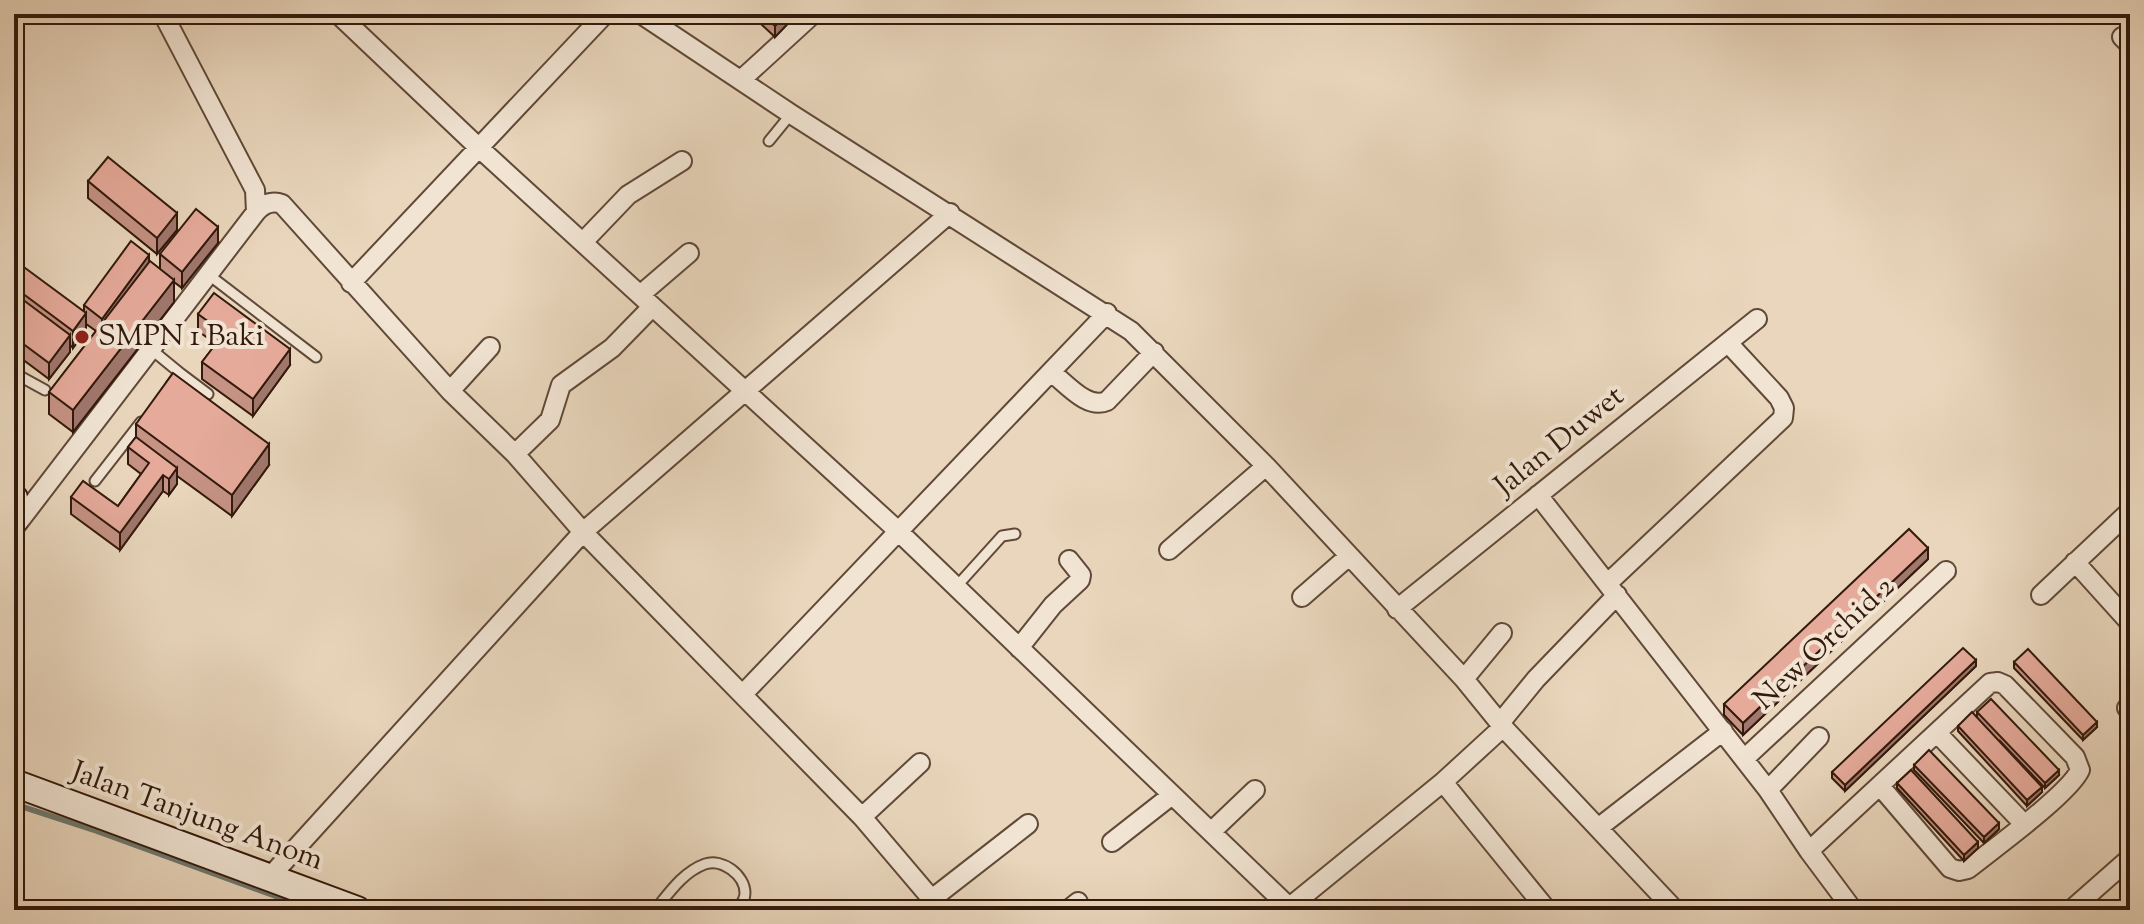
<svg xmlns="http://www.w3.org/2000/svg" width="2144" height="924" font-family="'Sorts Mill Goudy',serif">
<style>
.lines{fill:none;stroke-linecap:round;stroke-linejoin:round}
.stream{stroke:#6f7970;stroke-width:6}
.lane-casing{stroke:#604938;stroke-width:13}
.street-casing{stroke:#604938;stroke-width:22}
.secondary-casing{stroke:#331a0c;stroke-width:30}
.lane{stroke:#f1e4d3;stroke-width:9}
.street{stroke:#f1e4d3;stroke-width:18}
.secondary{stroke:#f1e4d3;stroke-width:26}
.wall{fill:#c59284;stroke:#331a0c;stroke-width:2}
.shaded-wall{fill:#a0776c;stroke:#331a0c;stroke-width:2}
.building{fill:#e5aa9a;stroke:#331a0c;stroke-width:2}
.poi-dot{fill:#8f2418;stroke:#f1e4d3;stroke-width:3}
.labels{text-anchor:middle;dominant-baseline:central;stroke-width:8;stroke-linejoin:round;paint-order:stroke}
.poi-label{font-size:30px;fill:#331a0c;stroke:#f1e4d3;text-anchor:start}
.street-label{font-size:30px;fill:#331a0c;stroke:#f1e4d3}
</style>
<rect width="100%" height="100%" fill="#e9d6bc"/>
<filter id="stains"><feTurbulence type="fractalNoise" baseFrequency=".0025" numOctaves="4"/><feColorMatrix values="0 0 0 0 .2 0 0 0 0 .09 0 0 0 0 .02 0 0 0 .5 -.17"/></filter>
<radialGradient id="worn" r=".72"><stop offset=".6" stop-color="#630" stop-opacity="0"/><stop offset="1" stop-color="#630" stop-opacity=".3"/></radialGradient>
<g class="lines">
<path class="stream" d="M 14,804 L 97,831 L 314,910"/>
<defs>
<path id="lane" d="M 769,141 L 791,114
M 209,275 L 316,357
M 152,350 L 180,373 L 171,385
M 14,373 L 45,390
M 180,373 L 208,394
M 95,481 L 141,422
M 956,587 L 1002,536 L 1015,534
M 655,910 C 669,893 683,872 705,864 C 722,858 745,875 745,893 C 745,900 741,904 737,910"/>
<path id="street" d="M 338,14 L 477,146 L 897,530 L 1292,910
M 641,14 L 791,114 L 1131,331 L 1266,466 L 1464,679 L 1503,727 L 1675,910
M 2122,37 L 2130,45
M 742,79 L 813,14
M 256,212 C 263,204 272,200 282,204 L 450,391 L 515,454 L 583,532 L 862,817 L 941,910
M 583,242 L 628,195 L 682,161
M 351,283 L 605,14
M 640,295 L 689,253
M 1051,372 C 1066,383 1087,410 1107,401 L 1154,352
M 450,391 L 490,347
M 515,454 L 550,420 L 561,385 L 612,348 L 652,307
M 1538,495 L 1768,790 L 1809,851 L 1853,910
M 14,528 L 256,212 L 255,190 L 163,14
M 1169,550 L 1266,466
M 2075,562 L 2130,623
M 1608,583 L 1783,418 L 1784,408 L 1779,398 L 1729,344
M 2041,595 L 2130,511
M 1302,597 L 1349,556
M 1397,609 L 1757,319
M 1019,648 L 1053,605 L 1080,580 L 1081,575 L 1069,560
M 1464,679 L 1502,633
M 743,694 L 1107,313
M 2127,708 L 2130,705
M 1500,723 L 1536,679 L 1617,595
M 1937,733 L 2024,824
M 1744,759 L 1946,571
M 1443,782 L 1547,910
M 1768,790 L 1819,737
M 862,817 L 920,763
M 1598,828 L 1723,731
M 1211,832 L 1255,790
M 1112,842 L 1172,795
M 1809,851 L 1990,683 L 1998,682 L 2005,685 L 2075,757 L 2080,770 C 2069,794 1993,849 1968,869 L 1959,871 L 1950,868 L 1880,786
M 268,879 L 583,532 L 950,213
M 933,898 L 1028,824
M 1068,910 L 1078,902
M 1286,910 L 1443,782 L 1503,727
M 2071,910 L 2130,858"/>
<path id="secondary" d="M 14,498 L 14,520
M 14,783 L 357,910"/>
</defs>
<use href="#lane" class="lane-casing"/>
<use href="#street" class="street-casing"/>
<use href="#secondary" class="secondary-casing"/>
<use href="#lane" class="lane"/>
<use href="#street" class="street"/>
<use href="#secondary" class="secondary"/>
</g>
<path class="wall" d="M 761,14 L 797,14 L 775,37 L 761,24 Z
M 88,181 L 177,230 L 157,254 L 88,198 Z
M 218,243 L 182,288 L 174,282 L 174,302 L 73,432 L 49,414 L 49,392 L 96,331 L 86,324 L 86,330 L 73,348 L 70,345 L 70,352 L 49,379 L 14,353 L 14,266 L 84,312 L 84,305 L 149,262 L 160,269 L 160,254 Z
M 198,314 L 290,365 L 253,416 L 202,379 L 202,362 L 216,344 L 198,331 Z
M 136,424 L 269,465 L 232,516 L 177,476 L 177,484 L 169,495 L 163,491 L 120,550 L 71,514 L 71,497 L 118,506 L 141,474 L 128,464 L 128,447 L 136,437 Z
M 1928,559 L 1743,735 L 1724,715 L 1724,704 Z
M 2014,662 L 2097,727 L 2083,740 L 2014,668 Z
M 1976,666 L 1845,791 L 1832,778 L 1832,772 Z
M 1977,712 L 2059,775 L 2045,788 L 1999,740 L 2042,792 L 2027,806 L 1958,731 L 1958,726 L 1977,717 Z
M 1914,765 L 1999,829 L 1984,843 L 1914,770 Z
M 1897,783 L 1978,848 L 1964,861 L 1897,788 Z"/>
<path class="shaded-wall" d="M 786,14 L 797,14 L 775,37 L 775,26 Z
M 177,213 L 177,230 L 157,254 L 157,238 Z
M 218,227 L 218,243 L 182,288 L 182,272 Z
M 149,255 L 149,271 L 102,336 L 102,319 Z
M 174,280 L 174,302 L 73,432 L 73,410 Z
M 86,313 L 86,330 L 73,348 L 73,331 Z
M 70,335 L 70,352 L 49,379 L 49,363 Z
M 290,349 L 290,365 L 253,416 L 253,399 Z
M 269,444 L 269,465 L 232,516 L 232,495 Z
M 177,468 L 177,484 L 169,495 L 169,479 Z
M 163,475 L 163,491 L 120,550 L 120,533 Z
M 1928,548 L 1928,559 L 1743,735 L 1743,723 Z
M 1976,660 L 1976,666 L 1845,791 L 1845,785 Z
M 2097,722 L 2097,727 L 2083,740 L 2083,735 Z
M 2059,770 L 2059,775 L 2045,788 L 2045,783 Z
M 2042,787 L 2042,792 L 2027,806 L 2027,800 Z
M 1999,823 L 1999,829 L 1984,843 L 1984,837 Z
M 1978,842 L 1978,848 L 1964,861 L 1964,855 Z"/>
<path class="building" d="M 762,14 L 786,14 L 775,26 Z
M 108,157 L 177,213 L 157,238 L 88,181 Z
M 196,209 L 218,227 L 182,272 L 160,254 Z
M 131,241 L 149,255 L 102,319 L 84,305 Z
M 150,261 L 174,280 L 73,410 L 49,392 Z
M 17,262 L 86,313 L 73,331 L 14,287 L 14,266 Z
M 14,293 L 70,335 L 49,363 L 14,337 Z
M 214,293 L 290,349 L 253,399 L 202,362 L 224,333 L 198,314 Z
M 173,373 L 269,444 L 232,495 L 136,424 Z
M 136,437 L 177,468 L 169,479 L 163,475 L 120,533 L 71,497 L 83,481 L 118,506 L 149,463 L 128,447 Z
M 1909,529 L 1928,548 L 1743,723 L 1724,704 Z
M 1963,648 L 1976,660 L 1845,785 L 1832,772 Z
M 2028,649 L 2097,722 L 2083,735 L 2014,662 Z
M 1991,699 L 2059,770 L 2045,783 L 1977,712 Z
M 1972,712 L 2042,787 L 2027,800 L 1958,726 Z
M 1929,750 L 1999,823 L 1984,837 L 1914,765 Z
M 1911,770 L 1978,842 L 1964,855 L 1897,783 Z"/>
<circle class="poi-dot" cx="82" cy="337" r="8"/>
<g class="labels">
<g class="poi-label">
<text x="98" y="337">SMPN 1 Baki</text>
</g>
<g class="street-label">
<text transform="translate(1560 442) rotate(-39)">Jalan Duwet</text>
<text transform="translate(1825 644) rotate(-43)">New Orchid 2</text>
<text transform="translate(197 817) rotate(20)">Jalan Tanjung Anom</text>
</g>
</g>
<rect width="2144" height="924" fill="none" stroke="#e9d6bc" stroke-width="48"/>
<rect x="16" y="16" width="2112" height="892" fill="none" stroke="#331a0c" stroke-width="4"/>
<rect x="24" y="24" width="2096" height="876" fill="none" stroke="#331a0c" stroke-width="2"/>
<rect width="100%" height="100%" filter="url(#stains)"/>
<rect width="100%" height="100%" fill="url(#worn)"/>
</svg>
